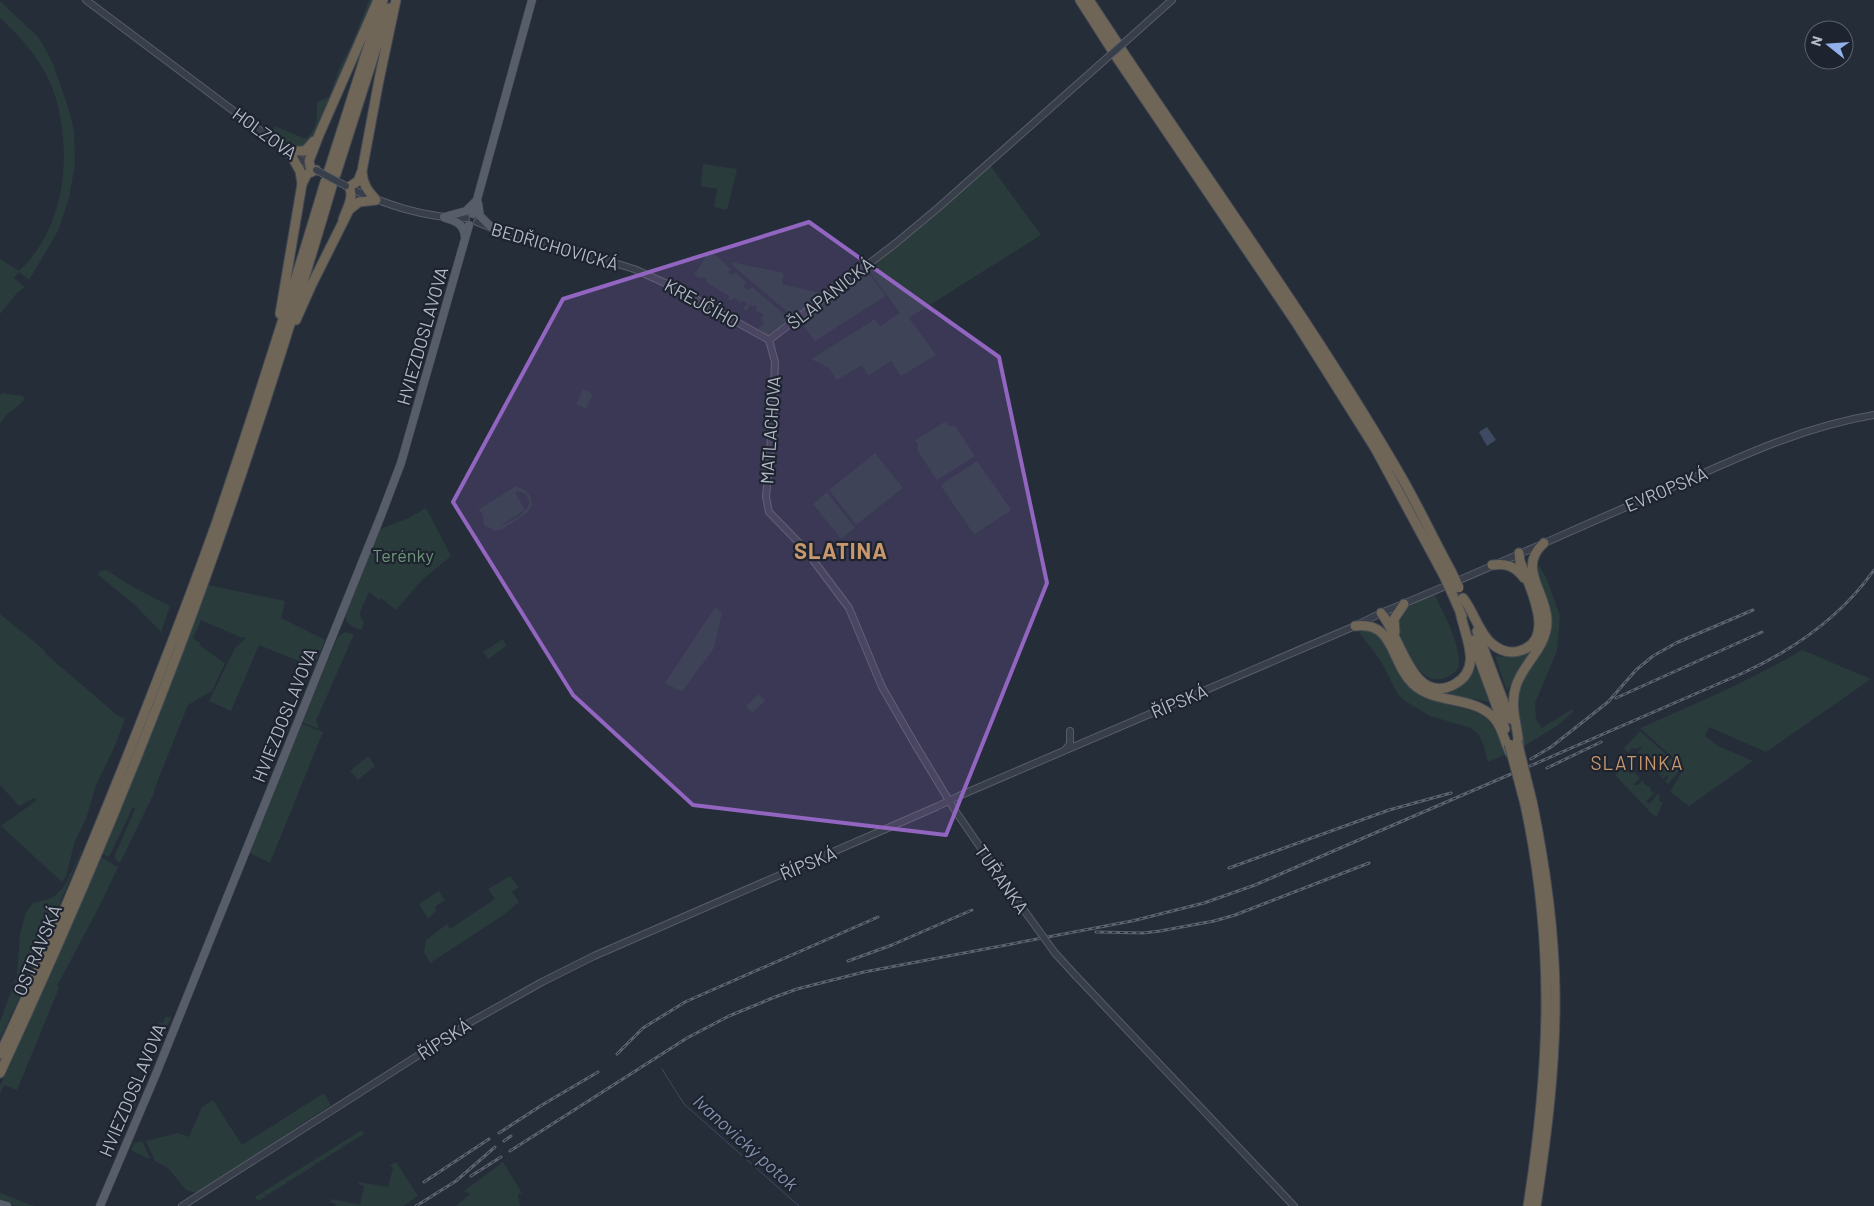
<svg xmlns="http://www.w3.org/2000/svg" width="1874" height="1206" font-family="Barlow,sans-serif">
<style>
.green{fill:#2a3b3c;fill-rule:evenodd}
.water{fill:#3d4a61}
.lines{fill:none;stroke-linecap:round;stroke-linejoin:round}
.stream{stroke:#3d4a61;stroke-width:1}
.minor-casing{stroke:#575d68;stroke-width:8}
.major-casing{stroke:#424853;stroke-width:9}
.highway-casing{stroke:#444a55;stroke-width:11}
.minor{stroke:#393f4a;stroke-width:6}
.major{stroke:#575e6a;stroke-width:8}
.highway{stroke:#6f6657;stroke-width:9}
.rail-casing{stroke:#5b6370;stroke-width:3}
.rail{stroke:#1e242f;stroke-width:1;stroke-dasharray:4;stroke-linecap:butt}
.minor-bridge-casing{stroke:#575d68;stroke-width:8;stroke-linecap:butt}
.highway-bridge-casing{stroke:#444a55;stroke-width:11;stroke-linecap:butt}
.minor-bridge{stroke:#393f4a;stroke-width:6}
.highway-bridge{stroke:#6f6657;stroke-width:9}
.marked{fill:#9265c1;fill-opacity:0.2;stroke:#9265c1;stroke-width:4;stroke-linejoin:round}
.labels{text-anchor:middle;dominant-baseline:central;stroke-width:4.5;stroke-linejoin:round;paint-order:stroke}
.street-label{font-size:18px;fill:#b4bac5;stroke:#1e242f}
.park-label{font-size:18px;fill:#6e9478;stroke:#1e242f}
.neighbourhood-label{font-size:19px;letter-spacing:1px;fill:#c8986c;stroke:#1e242f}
.water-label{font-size:19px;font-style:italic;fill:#7f8faa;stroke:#1e242f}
.district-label{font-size:22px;font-weight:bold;letter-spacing:1px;fill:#c8986c;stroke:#1e242f}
</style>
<rect width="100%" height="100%" fill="#252d39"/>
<path class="green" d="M 369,0 L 375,0 L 310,145 C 296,153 283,139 272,131 L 275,126 L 303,138 L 307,138 C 318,128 317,116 317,102 L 329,97 L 339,69 L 352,44 Z
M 0,1 L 38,37 L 46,50 L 53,64 L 70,113 L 74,132 L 75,164 L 69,198 L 58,231 L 29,280 L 19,272 L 14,278 L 25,287 L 17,293 L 0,314 L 0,259 L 19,271 C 67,226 74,147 52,87 C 42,61 20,36 0,18 Z
M 703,164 L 737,169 L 727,210 L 714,207 L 717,189 L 701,186 Z
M 990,165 L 1041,235 L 909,318 L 936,355 L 901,376 L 891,361 L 868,376 L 862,365 L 837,380 L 829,368 L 811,359 L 875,319 L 880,326 L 900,313 L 868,270 Z
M 710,250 L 731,269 L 729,273 L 732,275 L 735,272 L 746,282 L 743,286 L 749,290 L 752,287 L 750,285 L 790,319 L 767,336 L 758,329 L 764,323 L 761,318 L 764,315 L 755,310 L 757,308 L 755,305 L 753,307 L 751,305 L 746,311 L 743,308 L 747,304 L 743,301 L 740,303 L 734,298 L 731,301 L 728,299 L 729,296 L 706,282 L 707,279 L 702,277 L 701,279 L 694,275 Z
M 732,262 L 784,273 L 782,284 L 824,294 L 793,317 L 732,265 Z
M 867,271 L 886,296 L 815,341 L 800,321 Z
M 583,389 L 593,394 L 586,409 L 576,404 Z
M 2,393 L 23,396 L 24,399 C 17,410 6,411 0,424 L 0,395 Z
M 946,421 L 949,426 L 955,426 L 975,456 L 937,480 L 917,450 L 918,444 L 915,440 Z
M 875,453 L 903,488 L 856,525 L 829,490 Z
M 977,461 L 1011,509 L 1010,511 L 975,534 L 973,533 L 941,486 L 942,484 Z
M 516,486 L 525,490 L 531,497 L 532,506 L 527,513 L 503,529 L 494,531 L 484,525 L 482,513 L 478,510 ZM 515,492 C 519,491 522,491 526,495 C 539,508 508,523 499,527 L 525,510 Z
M 827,492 L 855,528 L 841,539 L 813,504 Z
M 426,508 L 451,556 L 421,581 L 396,610 L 381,598 L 379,600 L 369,592 L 360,612 L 361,619 L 364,622 L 362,630 C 354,627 345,625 345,615 L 378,530 L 409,518 Z
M 1543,550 L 1538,559 L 1538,564 L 1546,577 L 1560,616 L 1557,651 L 1535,703 L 1536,719 L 1542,728 L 1572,709 L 1574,711 L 1557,726 L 1524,746 L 1517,721 L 1515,704 L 1523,679 L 1543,647 L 1534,563 Z
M 106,570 L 135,588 L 170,606 L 161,632 L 134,604 L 98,575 L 100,571 Z
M 208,585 L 285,601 L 281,618 L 325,640 L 314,667 L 259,645 L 231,711 L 209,701 L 235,648 L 246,638 L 240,637 L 201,620 L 193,638 L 200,643 L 199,645 L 225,663 L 212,691 L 188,705 L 154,790 L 155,791 L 120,863 L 115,859 L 115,855 L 135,809 L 133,807 L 109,857 L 102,854 Z
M 1435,595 C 1444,615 1457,637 1459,659 C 1460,665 1457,672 1451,675 C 1444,679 1438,681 1430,678 C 1414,672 1392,633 1400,617 C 1405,605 1423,600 1435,595 Z
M 715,607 L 722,613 L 714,648 L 682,692 L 665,683 Z
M 0,614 L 43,649 L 46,654 L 117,715 L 125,719 L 114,748 L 96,785 L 86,819 L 75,841 L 66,876 L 62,882 L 1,826 L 37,800 L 34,798 L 19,806 L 0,785 Z
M 1368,627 C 1372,631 1380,634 1383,639 C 1394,655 1395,675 1412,689 C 1420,696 1429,699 1439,702 C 1480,712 1492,710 1504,755 L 1488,762 L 1484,746 L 1479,735 L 1471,728 L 1430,716 L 1405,701 L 1397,693 L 1381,661 L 1358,631 Z
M 345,632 L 354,634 L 316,721 L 319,729 L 301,722 L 338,637 Z
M 503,639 L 506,646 L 488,659 L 483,652 Z
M 1536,646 L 1517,672 L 1507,691 L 1495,656 C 1513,658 1521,659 1536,646 Z
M 1802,650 L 1871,679 L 1766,752 L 1709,727 L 1705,736 L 1718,746 L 1753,761 L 1689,806 L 1670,792 L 1684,768 L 1640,728 C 1695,704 1750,681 1802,650 Z
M 1476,667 L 1489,702 L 1440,692 C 1459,690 1467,684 1476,667 Z
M 759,694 L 765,701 L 752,713 L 746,706 Z
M 299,723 L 323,732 L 270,863 L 248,852 Z
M 1640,731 L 1679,766 L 1678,772 L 1668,784 L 1665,781 L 1668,777 L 1667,775 L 1663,779 L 1661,778 L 1665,772 L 1661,776 L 1659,775 L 1661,770 L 1659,768 L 1655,772 L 1653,770 L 1657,767 L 1652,766 L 1654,762 L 1649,767 L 1647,765 L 1649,763 L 1646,762 L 1648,758 L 1643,755 L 1640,758 L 1638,757 L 1641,754 L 1637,753 L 1642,747 L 1641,746 L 1637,749 L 1632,748 L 1628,753 L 1624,748 Z
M 368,756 L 375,766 L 358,780 L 350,771 Z
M 1626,766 L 1630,770 L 1628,772 L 1630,774 L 1633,771 L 1640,778 L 1634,784 L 1635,785 L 1638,785 L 1643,780 L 1644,784 L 1651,788 L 1650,790 L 1654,793 L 1646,802 L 1649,804 L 1658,794 L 1660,796 L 1659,801 L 1663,802 L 1657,816 L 1653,815 L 1615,775 Z
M 81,850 L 82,850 L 34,966 L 0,1039 L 0,1022 L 17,975 L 20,934 L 26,912 L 33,903 L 52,898 L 63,888 L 73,869 Z
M 101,857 L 118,867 L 100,905 L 57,986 L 59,988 L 17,1090 L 4,1085 L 0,1094 L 0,1086 L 58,958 Z
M 510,876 L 519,887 L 512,892 L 519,902 L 505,914 L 430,963 L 424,952 L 426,940 L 447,924 L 450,929 L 495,899 L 488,889 Z
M 439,891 L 445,900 L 435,907 L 436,911 L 428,919 L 419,904 Z
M 166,1017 L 171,1017 L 161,1042 L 152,1038 L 159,1022 L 163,1023 Z
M 142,1076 L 147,1077 L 131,1115 L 128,1111 L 139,1078 Z
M 324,1093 L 331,1105 L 196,1193 L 186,1190 L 168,1168 L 155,1161 L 146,1141 L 178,1133 L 189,1137 L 202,1107 L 213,1100 L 242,1145 Z
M 362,1130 L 364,1134 L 344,1146 L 342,1144 L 343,1147 L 316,1164 L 314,1162 L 315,1165 L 288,1182 L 286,1180 L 287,1183 L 267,1195 L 265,1193 L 266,1196 L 258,1201 L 255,1197 Z
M 142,1141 L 150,1158 L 149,1159 L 131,1150 L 134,1143 Z
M 396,1162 L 418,1196 L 403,1206 L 336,1206 L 336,1204 L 330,1202 L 332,1199 L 360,1205 L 364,1186 L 358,1184 L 359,1182 L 388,1187 L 393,1168 L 390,1165 Z
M 503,1162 L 522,1193 L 518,1194 L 520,1206 L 456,1206 L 470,1194 L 464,1191 Z
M 0,1193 L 34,1206 L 16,1206 L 0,1202 Z"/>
<path class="water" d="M 1487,427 L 1496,440 L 1487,446 L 1479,432 Z"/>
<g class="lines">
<path class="stream" d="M 662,1069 L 684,1104 L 799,1206"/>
<defs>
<path id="minor" d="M 86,0 L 251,124 L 310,166
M 1134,34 L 1172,0
M 347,187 C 385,204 423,218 466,218
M 477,222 L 492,228 L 556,245 L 634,269 L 674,287 L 769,340
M 769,340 L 775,362 L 773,415 L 766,497 L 769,512 L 804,548 L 849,608 L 882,687 L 916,746 L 956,812 L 1021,906
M 769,340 L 896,243 L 939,207 L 1099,65
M 1065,750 L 1070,744 L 1070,731
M 1076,976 L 1294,1206
M 182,1206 L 469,1023 L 542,982 L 594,956 L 936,807 L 961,795 L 1355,626 L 1381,613 C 1477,574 1572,530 1668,489 C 1735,459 1801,427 1874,415"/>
<path id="major" d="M 478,203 L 480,216 L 492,228
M 473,214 L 532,0
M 444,217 L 466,211 L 475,202
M 445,218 C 456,221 464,224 465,237
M 0,1204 L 7,1206
M 100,1206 L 156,1074 L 382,513 L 401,463 L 469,225"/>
<path id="highway" d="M 1080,0 L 1112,50
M 1089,0 L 1118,44
M 1121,49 C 1214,189 1313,325 1398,471 C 1417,503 1433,538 1451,571
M 1115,55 L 1297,324 L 1375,448 L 1443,574
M 289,151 L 305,151 L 314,141
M 289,151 L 300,171 L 302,184
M 310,166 L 309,161 L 319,135 L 378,0
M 329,170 L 383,0
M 362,172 C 363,185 368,191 376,200
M 336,174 L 389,8
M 343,220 C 346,210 355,197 349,187 L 358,181 L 362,171 L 379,80 L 396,0
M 280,314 L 302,184 L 307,174 L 316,170
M 296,320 L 312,284 L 349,210 L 359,202 L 376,200
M 1492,565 C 1506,563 1515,566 1524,578
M 1451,591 L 1462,616
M 1463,598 C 1474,612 1478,631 1491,643 C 1499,650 1509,654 1519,651 C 1559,641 1528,584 1520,561 L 1519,553
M 1381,613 C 1400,634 1412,708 1455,684 C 1484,668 1464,635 1460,611
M 1355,626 C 1395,621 1390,662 1413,684 C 1435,705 1473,695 1494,718 C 1503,728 1504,741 1510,753
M 1477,631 L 1510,719
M 1395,632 L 1394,619 L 1404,604
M 1472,640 L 1505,729
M 1519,747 C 1518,726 1509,707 1516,686 C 1523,663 1547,648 1547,621 C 1547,592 1516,568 1544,543
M 1532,801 C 1545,864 1554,926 1555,990 C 1556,1063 1547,1134 1536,1206
M 1525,804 C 1555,944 1550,1066 1528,1206
M 0,1054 C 46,957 87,857 127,757 C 158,679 189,600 217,521 C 255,409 291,296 325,182
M 0,1073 C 64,935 124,794 178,652 C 236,499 286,342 332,186"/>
</defs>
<use href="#minor" class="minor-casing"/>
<use href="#major" class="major-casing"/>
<use href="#highway" class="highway-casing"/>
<use href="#minor" class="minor"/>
<use href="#major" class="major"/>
<use href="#highway" class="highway"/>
<defs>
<path id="rail" d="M 1616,698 L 1762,632
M 1531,759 L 1551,747 L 1608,702 L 1636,670 L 1653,656 L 1676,643 L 1753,610
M 1530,766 L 1743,673 C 1795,649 1841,617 1874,570
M 1547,768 L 1601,742
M 1229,868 L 1389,810 L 1451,793
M 1096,932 L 1143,933 L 1160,931 L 1214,921 L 1235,915 L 1369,863
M 848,961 L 892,945 L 972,910
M 617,1054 L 643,1028 L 685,1002 L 878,917
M 499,1133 L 542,1105 L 598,1072
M 504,1141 L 511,1136
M 510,1151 L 687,1038 L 729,1016 L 775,997 L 797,989 L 864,972 L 1132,921 L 1204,903 L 1255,885 L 1511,774
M 471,1176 L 501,1157
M 424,1182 L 489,1139
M 416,1206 L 456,1181 L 495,1147"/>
</defs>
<use href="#rail" class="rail-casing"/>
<use href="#rail" class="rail"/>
<defs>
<path id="minor-bridge" d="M 1099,65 L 1134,34
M 316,170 L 346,186
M 1021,906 L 1055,953 L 1076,976"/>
<path id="highway-bridge" d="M 1451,571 L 1459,588
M 1443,574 L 1451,591
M 1517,741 L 1532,801
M 1509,744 L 1525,804"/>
</defs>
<use href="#minor-bridge" class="minor-bridge-casing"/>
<use href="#highway-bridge" class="highway-bridge-casing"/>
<use href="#minor-bridge" class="minor-bridge"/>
<use href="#highway-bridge" class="highway-bridge"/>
</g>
<path class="marked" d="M 809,222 L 999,357 L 1047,583 L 946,835 L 693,805 L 573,695 L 453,502 L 563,299 Z"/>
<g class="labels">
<g class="street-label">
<text transform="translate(265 133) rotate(36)">HOLZOVA</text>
<text transform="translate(555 246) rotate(16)">BEDŘICHOVICKÁ</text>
<text transform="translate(830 293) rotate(-38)">ŠLAPANICKÁ</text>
<text transform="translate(702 303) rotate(29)">KREJČÍHO</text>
<text transform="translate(422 336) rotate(-74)">HVIEZDOSLAVOVA</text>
<text transform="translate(770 430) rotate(-86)">MATLACHOVA</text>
<text transform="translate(1666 489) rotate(-23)">EVROPSKÁ</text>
<text transform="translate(1179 701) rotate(-23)">ŘÍPSKÁ</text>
<text transform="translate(284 715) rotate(-68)">HVIEZDOSLAVOVA</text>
<text transform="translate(808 863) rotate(-23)">ŘÍPSKÁ</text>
<text transform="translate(1002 879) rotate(55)">TUŘANKA</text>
<text transform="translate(37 950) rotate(-67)">OSTRAVSKÁ</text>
<text transform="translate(444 1039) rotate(-33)">ŘÍPSKÁ</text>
<text transform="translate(132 1090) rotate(-67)">HVIEZDOSLAVOVA</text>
</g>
<g class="park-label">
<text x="403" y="555">Terénky</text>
</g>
<g class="neighbourhood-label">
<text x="1637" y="762">SLATINKA</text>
</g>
<g class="water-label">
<text transform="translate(746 1142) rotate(42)">Ivanovický potok</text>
</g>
<g class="district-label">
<text x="841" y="550">SLATINA</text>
</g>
</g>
<g transform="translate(1829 45) rotate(287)"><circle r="24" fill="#1e242f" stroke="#5a606b"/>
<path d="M0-4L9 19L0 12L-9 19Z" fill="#92b1ec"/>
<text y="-8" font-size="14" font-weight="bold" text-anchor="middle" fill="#b4bac5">N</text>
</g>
</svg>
